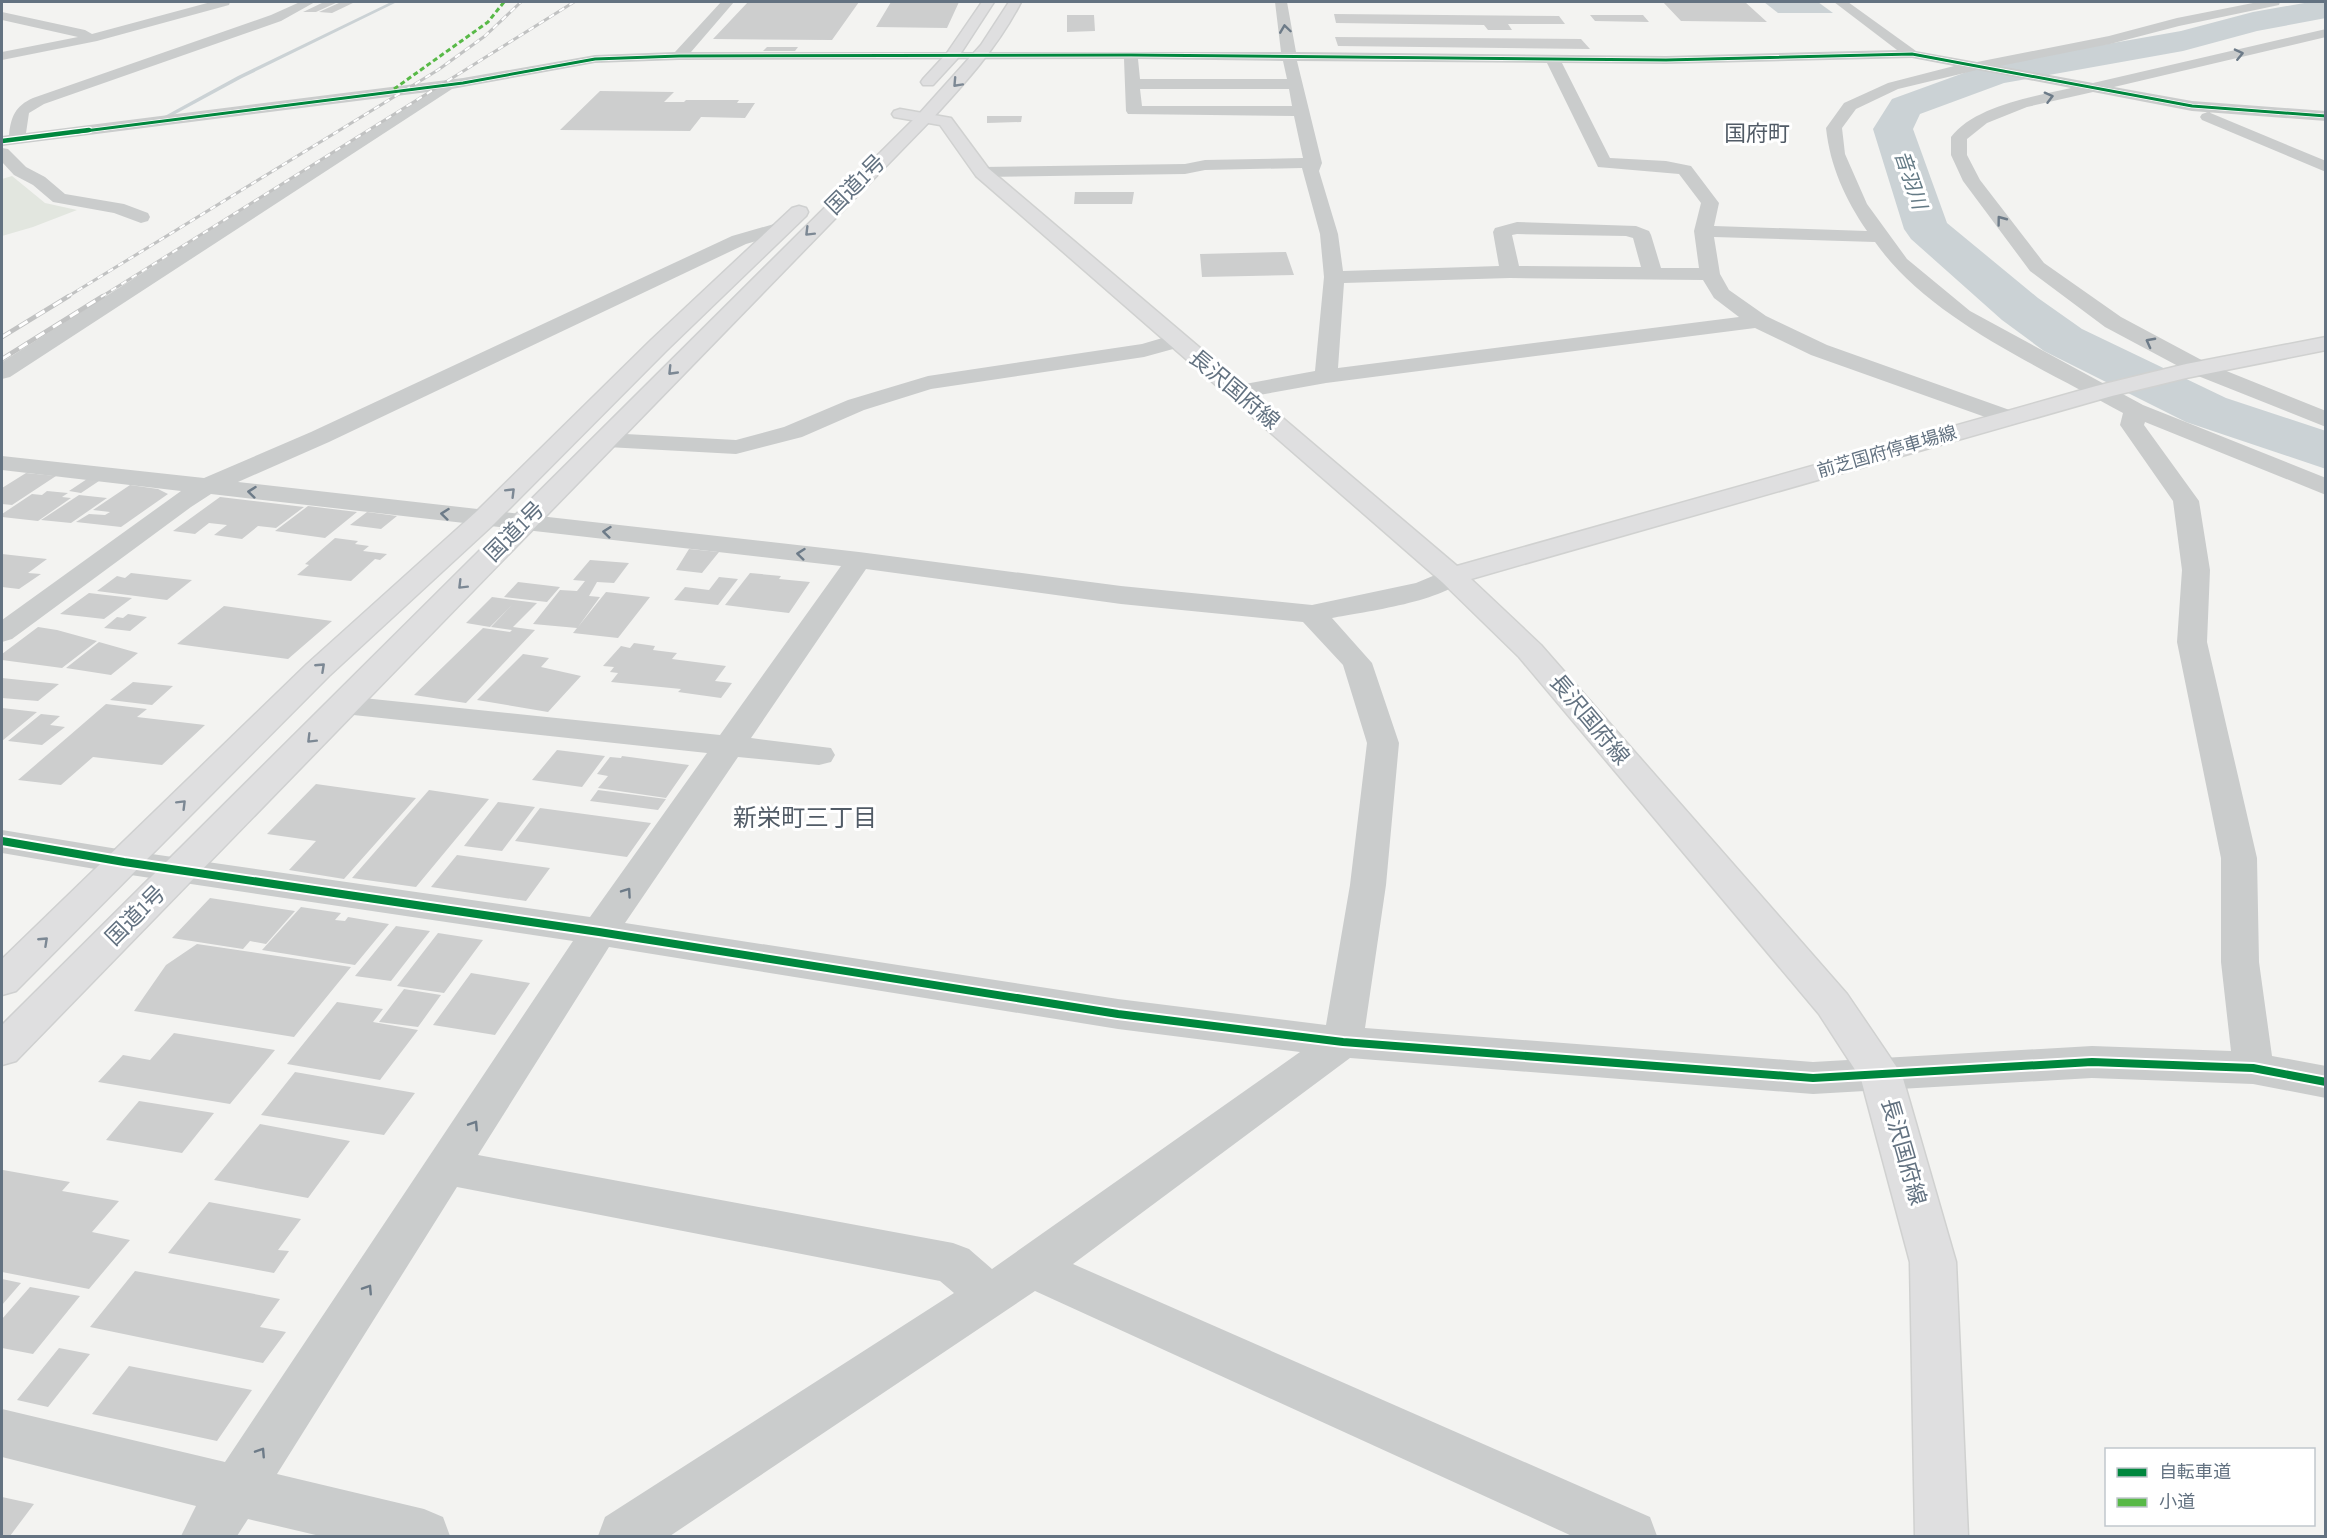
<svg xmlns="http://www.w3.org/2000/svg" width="2327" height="1538" font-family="'Sofia Sans Condensed','Noto Sans JP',sans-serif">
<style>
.green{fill:#e2e6df}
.water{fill:#cbd2d5}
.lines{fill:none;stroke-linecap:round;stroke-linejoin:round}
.stream{fill:#cbd2d5;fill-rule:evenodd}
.river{fill:#cbd2d5;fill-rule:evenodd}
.building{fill:#cdcece}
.secondary-casing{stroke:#d0d1d0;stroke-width:3}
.highway-casing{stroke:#cfd0d0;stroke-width:3}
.street{fill:#cacccc;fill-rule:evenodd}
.secondary{fill:#dfdfe0;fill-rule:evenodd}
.highway{fill:#dfdfe0;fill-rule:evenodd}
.rail-far1-casing{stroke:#c1c2c2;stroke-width:3}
.rail-casing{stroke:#c1c2c2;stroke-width:4.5}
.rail-far1{stroke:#fff;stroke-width:2;stroke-dasharray:6;stroke-linecap:butt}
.rail{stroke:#fff;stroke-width:3;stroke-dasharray:10;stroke-linecap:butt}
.quiet{stroke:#58b947;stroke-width:3;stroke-dasharray:5 3;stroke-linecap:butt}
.cycleway-far2-casing{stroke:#fff;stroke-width:4.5}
.cycleway-far1-casing{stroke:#fff;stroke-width:7}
.cycleway-casing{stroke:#fff;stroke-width:12}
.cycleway-far2{stroke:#00873e;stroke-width:3}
.cycleway-far1{stroke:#00873e;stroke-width:4.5}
.cycleway{stroke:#00873e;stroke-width:8}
.oneway{stroke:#6d7b88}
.oneway2{stroke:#7c8894}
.labels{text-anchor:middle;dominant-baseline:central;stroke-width:6;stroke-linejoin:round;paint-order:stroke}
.far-street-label{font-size:18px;fill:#637281;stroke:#fff}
.far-water-label{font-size:20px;font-style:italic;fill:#647a85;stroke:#fff}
.far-quarter-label{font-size:22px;fill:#515b66;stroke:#fff}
.street-label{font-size:22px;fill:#637281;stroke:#fff}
.neighbourhood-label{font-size:24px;fill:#515b66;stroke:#fff}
</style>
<rect width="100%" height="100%" fill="#f3f3f1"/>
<path class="green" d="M 12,176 L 45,203 L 77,210 L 33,227 L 2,236 L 2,179 Z"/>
<path class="water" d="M 1764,2 L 1818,2 L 1833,13 L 1778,13 Z"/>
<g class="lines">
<path class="stream" d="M 391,2 L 397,2 L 242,78 L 168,118 L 163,117 L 238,76 Z"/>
<path class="river" d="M 2310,2 L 2326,2 L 2326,18 L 2257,31 L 2183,51 L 2004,83 L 1920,114 L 1913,129 L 1947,223 L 2038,298 L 2082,329 L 2226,398 L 2326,431 L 2326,469 L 2186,422 L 2044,351 L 2002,320 L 1911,239 L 1904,229 L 1873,129 L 1892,99 L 1983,66 L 2181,31 L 2253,12 Z"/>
</g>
<path class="building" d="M 324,2 L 338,2 L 316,12 L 303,12 Z
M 341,2 L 355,2 L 332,13 L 319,12 Z
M 748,2 L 859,2 L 832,40 L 713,39 Z
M 891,2 L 959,2 L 947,28 L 876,27 Z
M 1663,2 L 1745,2 L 1767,22 L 1681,21 Z
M 1334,14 L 1559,16 L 1565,24 L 1508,24 L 1512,30 L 1488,30 L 1484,25 L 1336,23 Z
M 1067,15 L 1094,15 L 1095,31 L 1067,32 Z
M 1590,15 L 1643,15 L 1649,22 L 1595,21 Z
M 1335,37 L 1581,39 L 1590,49 L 1338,46 Z
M 767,47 L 798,47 L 795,51 L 763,51 Z
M 600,91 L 674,92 L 664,102 L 684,102 L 686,100 L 739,100 L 737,103 L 755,103 L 745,118 L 701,117 L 690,131 L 560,130 Z
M 987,116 L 1022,116 L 1021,122 L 987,123 Z
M 1075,192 L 1134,192 L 1132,204 L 1074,204 Z
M 1286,252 L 1294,275 L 1202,277 L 1200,254 Z
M 26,473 L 56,476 L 12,505 L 2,504 L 2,488 Z
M 87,479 L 99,481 L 81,493 L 69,491 Z
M 130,485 L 158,489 L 168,494 L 121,527 L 76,522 L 89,514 L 105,515 L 110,512 L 93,510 Z
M 47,491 L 68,493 L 62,497 L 71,498 L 38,521 L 2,517 L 2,514 L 32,494 L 42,495 Z
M 79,495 L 107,498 L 71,523 L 41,520 Z
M 220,497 L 304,507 L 276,528 L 258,526 L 242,539 L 214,535 L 227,525 L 209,523 L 195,534 L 173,531 Z
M 308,506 L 357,512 L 325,538 L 275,531 Z
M 367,512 L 397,516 L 381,529 L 350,525 Z
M 335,538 L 358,541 L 355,544 L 369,546 L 363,551 L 387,554 L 380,560 L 375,559 L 351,581 L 297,575 L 309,565 L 305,564 Z
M 689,549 L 719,552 L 702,573 L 676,570 Z
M 2,554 L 47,559 L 28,573 L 41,574 L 19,589 L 2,587 Z
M 590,560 L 629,563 L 614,583 L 597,582 L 589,596 L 600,597 L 578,627 L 606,592 L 650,597 L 618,638 L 573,633 L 577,628 L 533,624 L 560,590 L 577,591 L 585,581 L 573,580 Z
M 131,573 L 192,580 L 167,600 L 97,591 L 117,576 L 125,578 Z
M 750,573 L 781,576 L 779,579 L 810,582 L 789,613 L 725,605 Z
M 719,577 L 738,579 L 718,605 L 674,600 L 685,587 L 709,590 Z
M 518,582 L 560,587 L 547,602 L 504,597 Z
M 89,593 L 132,598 L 104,619 L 60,614 Z
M 492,597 L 537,603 L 513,627 L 535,630 L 466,703 L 414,695 L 483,628 L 510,632 L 512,630 L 491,627 L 512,605 L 490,627 L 466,623 Z
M 224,606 L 332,621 L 288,659 L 177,644 Z
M 128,614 L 147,617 L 130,631 L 104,628 L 117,617 L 123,618 Z
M 38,627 L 57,630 L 97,641 L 62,668 L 2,660 L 2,654 Z
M 99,642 L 138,653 L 111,675 L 66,668 Z
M 634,643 L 655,646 L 653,650 L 677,653 L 672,659 L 726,666 L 715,681 L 732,683 L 721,698 L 678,692 L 681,689 L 611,682 L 618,673 L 610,672 L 614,667 L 603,666 L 621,646 L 630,648 Z
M 523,654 L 549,658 L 541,667 L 581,676 L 548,712 L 477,700 Z
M 2,678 L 59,684 L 38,701 L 2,698 Z
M 133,682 L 173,686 L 152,705 L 110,700 Z
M 106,704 L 147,709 L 137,717 L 205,725 L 162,765 L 93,757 L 61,785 L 18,780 Z
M 2,708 L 37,712 L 2,741 Z
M 41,714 L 60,716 L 50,725 L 65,727 L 42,745 L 8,741 Z
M 557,750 L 605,756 L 582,787 L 532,780 Z
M 622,756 L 689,765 L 666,798 L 598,788 L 608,776 L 597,774 L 610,757 L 621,758 Z
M 316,784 L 416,798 L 344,879 L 289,870 L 316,841 L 267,834 Z
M 429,790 L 489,799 L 416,887 L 352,878 Z
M 598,790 L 666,799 L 658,810 L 590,801 Z
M 498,802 L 535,807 L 502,851 L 464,846 Z
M 540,808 L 651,823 L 627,857 L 515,841 Z
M 457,855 L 550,868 L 526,901 L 431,887 Z
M 210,898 L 295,911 L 266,944 L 250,941 L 243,949 L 172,938 Z
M 301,907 L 341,913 L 335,920 L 345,921 L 348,917 L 389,924 L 355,965 L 262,950 Z
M 396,926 L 430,931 L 391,981 L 355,976 Z
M 438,933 L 483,940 L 444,993 L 397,986 Z
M 197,944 L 351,967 L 294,1037 L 134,1011 L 166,965 Z
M 471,973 L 530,983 L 495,1035 L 433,1025 Z
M 404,989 L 441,995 L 418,1027 L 379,1022 Z
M 337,1002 L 383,1009 L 373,1022 L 418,1030 L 380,1080 L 287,1064 Z
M 174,1033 L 275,1050 L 230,1104 L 98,1082 L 123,1055 L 150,1060 Z
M 295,1072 L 415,1093 L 384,1135 L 261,1115 Z
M 139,1101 L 214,1113 L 182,1153 L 106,1140 Z
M 260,1124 L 350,1141 L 308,1198 L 214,1180 Z
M 3,1170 L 70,1182 L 62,1191 L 119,1201 L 92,1232 L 130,1240 L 89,1289 L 2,1272 Z
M 209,1202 L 301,1219 L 278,1250 L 289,1251 L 274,1273 L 168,1253 Z
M 135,1271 L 280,1299 L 260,1327 L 286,1332 L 263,1363 L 90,1327 Z
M 2,1279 L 21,1283 L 2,1305 Z
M 30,1287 L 80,1296 L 33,1354 L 2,1348 L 2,1319 Z
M 59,1348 L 90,1354 L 48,1407 L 17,1400 Z
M 129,1366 L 252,1390 L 217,1441 L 92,1414 Z
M 2,1497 L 34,1504 L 10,1536 L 2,1536 Z"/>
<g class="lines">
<defs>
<path id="secondary" d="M 900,109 L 951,118 L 988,168 L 1457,566 L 2096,386 L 2186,364 L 2326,337 L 2326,350 L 2186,378 L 2112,396 L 1471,579 L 1541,645 L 1847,994 L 1902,1075 L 1956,1262 L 1968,1536 L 1915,1536 L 1910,1262 L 1861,1079 L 1819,1014 L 1519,657 L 1442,582 L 976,176 L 940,125 L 894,117 L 892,114 L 894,111 Z"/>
<path id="highway" d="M 982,2 L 994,2 L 957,59 L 933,85 L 923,85 L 921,82 L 923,79 L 947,53 Z
M 1009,2 L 1021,2 C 998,47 965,83 931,120 L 16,1061 L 2,1065 L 2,1025 L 919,114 L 981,45 Z
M 799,206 L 806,208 L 808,212 L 806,216 L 667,350 L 494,524 L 329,676 L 16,991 L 2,995 L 2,959 L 307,664 L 476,512 L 651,340 L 792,208 Z"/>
</defs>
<use href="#secondary" class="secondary-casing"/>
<use href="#highway" class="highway-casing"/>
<path class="street" d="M 211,2 L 230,2 L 229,5 L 97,41 L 2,60 L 2,52 L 78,37 L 2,20 L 2,12 L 85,30 L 92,34 Z
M 300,2 L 315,2 L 281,21 L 44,104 L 29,113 L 26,133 L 463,78 L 595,55 L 675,52 L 721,2 L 734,2 L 691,52 L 1281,52 L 1275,2 L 1287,2 L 1296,52 L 1666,56 L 1897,50 L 1834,2 L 1848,2 L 1916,51 L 1977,62 L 2109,36 L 2177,18 L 2258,2 L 2280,2 L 2279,5 L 2179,26 L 2110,44 L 2000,66 L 2093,83 L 2326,29 L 2326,37 L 2114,87 L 2192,101 L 2326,111 L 2326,121 L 2192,111 L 2093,92 L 2027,107 L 1987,123 L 1967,139 L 1967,155 L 1980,180 L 2044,263 L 2121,317 L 2209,364 L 2326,411 L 2326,427 L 2193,374 L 2105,327 L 2030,271 L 1963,181 L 1951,155 L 1951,137 C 1974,106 2035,96 2071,88 L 1977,70 L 1898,89 L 1856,109 L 1842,128 L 1845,154 L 1867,204 L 1907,259 L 1970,311 L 2143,405 L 2326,478 L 2326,495 L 2145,422 L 2144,425 L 2199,501 L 2210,570 L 2207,642 L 2257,858 L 2259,962 L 2272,1056 L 2326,1066 L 2326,1098 L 2253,1084 L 2092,1078 L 1813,1094 L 1350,1058 L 1073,1264 L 1650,1517 L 1657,1536 L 1572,1536 L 1035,1291 L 670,1536 L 598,1536 L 605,1517 L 954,1293 L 940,1281 L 457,1187 L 277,1474 L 424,1509 L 443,1517 L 450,1536 L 320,1536 L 248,1519 L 237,1536 L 181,1536 L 196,1506 L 2,1457 L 2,1409 L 225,1462 L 573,941 L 124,874 L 2,853 L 2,830 L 124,850 L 590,917 L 707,753 L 344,714 L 333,712 L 328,705 L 333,698 L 344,696 L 720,735 L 841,566 L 211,494 L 191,507 L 12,639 L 2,642 L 2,620 L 181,491 L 2,470 L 2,456 L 204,478 L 311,432 L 732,236 L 781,222 L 788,224 L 790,228 L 788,232 L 746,244 L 329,442 L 238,482 L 859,552 L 1121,586 L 1312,605 L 1416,583 L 1452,568 L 1462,570 L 1466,576 C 1449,601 1363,612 1332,618 L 1372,663 L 1399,743 L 1386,885 L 1365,1028 L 1813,1062 L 2092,1046 L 2231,1051 L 2221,962 L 2221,858 L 2177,642 L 2182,570 L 2173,501 L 2120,425 L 2123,413 C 2041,367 1930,320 1875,242 L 1714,237 L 1720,274 L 1729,290 L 1766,316 L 1827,345 L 2018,413 L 2022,418 L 2018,423 L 2010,425 L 2002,423 L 1811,355 L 1755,328 L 1326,383 L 1237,399 L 1229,397 L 1225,392 L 1229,387 L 1315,371 L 1324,277 L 1320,234 L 1302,168 L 1205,170 L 1185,174 L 982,177 L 976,176 L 973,172 L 976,168 L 982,167 L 1185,164 L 1205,160 L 1303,158 L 1294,116 L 1128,114 L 1126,111 L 1124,59 L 679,60 L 595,63 L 452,89 L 10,377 L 2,379 L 2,362 L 428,92 L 2,146 L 2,136 L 9,135 C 11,117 15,106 33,98 L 271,15 ZM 1912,58 L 1954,66 L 1888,83 L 1844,103 L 1826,128 C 1830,166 1845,199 1867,231 L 1714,226 L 1719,203 L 1691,166 L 1666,161 L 1610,158 L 1562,63 L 1666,64 ZM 1138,59 L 1283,61 L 1287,79 L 1140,79 ZM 1297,61 L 1547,63 L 1598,167 L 1679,174 L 1701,203 L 1694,231 L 1699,268 L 1661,268 L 1651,235 L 1649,231 L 1636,226 L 1517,222 L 1495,228 L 1493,232 L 1499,266 L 1343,271 L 1338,234 L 1319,171 L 1322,163 ZM 1140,89 L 1289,89 L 1292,106 L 1142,106 ZM 1517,234 L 1626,236 L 1633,238 L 1641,267 L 1519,266 L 1512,235 ZM 1510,278 L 1703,280 L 1714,298 L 1739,317 L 1338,368 L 1344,283 ZM 866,569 L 1121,604 L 1303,622 L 1343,665 L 1367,743 L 1350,885 L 1326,1025 L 1118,999 L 625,923 L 738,757 L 819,765 L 831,762 L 835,755 L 831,748 L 751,738 ZM 609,947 L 1118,1029 L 1300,1052 L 992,1269 L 969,1249 L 953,1243 L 478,1155 Z
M 2208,112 L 2326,161 L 2326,172 L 2202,120 L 2200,117 L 2202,114 Z
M 2,148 L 8,149 L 26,167 L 45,177 L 65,194 L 124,204 L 148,213 L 150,217 L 148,221 L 141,223 L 114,213 L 53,202 L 33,185 L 14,175 L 2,162 Z
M 1176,334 L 1184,336 L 1187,341 L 1184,346 L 1144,357 L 931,389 L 864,410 L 802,437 L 736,454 L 607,447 L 598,445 L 595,440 L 598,435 L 607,433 L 736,440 L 784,427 L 848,400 L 928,376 L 1142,344 Z"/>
<use href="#secondary" class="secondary"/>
<use href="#highway" class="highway"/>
<defs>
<path id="rail-far1" d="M 67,297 L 438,70 L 485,36 L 521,2
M 101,297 L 574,2"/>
<path id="rail" d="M 2,337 L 69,296
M 2,359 L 103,296"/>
</defs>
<use href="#rail-far1" class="rail-far1-casing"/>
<use href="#rail" class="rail-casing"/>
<use href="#rail-far1" class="rail-far1"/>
<use href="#rail" class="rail"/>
<path class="quiet" d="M 394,89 L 488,22 L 504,2"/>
<defs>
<path id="cycleway-far2" d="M 77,132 L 463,83 L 595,59 L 679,56 L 1131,55 L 1666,60 L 1912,54 L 2192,106 L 2326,116"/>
<path id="cycleway-far1" d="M 2,141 L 89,130"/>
<path id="cycleway" d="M 2,841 L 124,862 L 599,932 L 1118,1014 L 1343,1042 L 1813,1078 L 2092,1062 L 2253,1068 L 2326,1082"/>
</defs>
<use href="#cycleway-far2" class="cycleway-far2-casing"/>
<use href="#cycleway-far1" class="cycleway-far1-casing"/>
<use href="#cycleway" class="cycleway-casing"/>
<use href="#cycleway-far2" class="cycleway-far2"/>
<use href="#cycleway-far1" class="cycleway-far1"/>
<use href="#cycleway" class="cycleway"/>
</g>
<defs><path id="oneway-chevron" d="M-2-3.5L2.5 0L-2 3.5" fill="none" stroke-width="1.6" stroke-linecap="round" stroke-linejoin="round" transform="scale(1.5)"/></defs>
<g class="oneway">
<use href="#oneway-chevron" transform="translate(1285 29) rotate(-98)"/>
<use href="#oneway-chevron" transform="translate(2239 54) rotate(-13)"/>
<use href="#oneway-chevron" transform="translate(2049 97) rotate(-15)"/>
<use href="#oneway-chevron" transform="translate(2001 220) rotate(-127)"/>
<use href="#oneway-chevron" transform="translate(2150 342) rotate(-152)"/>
<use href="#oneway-chevron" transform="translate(252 492) rotate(-174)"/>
<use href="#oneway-chevron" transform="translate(445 514) rotate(-174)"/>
<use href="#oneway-chevron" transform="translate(607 532) rotate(-174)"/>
<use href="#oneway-chevron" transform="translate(801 554) rotate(-174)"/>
<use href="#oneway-chevron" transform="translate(627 892) rotate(-55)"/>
<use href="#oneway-chevron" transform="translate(474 1125) rotate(-57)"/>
<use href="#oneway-chevron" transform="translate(368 1289) rotate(-57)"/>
<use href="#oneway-chevron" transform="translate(261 1452) rotate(-57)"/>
</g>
<g class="oneway2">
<use href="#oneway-chevron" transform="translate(957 83) rotate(133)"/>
<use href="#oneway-chevron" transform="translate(809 232) rotate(135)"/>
<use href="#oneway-chevron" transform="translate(672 371) rotate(134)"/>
<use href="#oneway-chevron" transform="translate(511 492) rotate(-45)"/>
<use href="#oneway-chevron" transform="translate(462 585) rotate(135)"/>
<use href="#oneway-chevron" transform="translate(321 667) rotate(-43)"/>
<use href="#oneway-chevron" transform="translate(311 739) rotate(135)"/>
<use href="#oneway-chevron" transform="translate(182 804) rotate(-45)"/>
<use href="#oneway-chevron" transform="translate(44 941) rotate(-43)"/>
</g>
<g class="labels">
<g class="far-street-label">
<text transform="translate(1887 452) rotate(-16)">前芝国府停車場線</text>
</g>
<g class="far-water-label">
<text transform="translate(1910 180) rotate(71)">音羽川</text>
</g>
<g class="far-quarter-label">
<text x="1757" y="134">国府町</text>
</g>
<g class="street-label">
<text transform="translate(856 185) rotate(-45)">国道1号</text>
<text transform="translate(1234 390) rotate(40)">長沢国府線</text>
<text transform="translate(515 532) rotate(-45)">国道1号</text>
<text transform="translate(1589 720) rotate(50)">長沢国府線</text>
<text transform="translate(136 916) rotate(-45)">国道1号</text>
<text transform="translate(1903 1152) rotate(74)">長沢国府線</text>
</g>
<g class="neighbourhood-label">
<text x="805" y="818">新栄町三丁目</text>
</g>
</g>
<rect width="2327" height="1538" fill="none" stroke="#637281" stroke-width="6"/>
<rect x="2105" y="1448" width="210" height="78" fill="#ffffff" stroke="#c1c7cd" stroke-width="1.5"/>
<rect x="2117" y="1468" width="30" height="9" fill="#00873e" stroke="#c1c7cd" stroke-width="1.5"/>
<text x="2159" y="1478" font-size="18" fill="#637281">自転車道</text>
<rect x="2117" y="1498" width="30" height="9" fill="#58b947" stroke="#c1c7cd" stroke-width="1.5"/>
<text x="2159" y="1508" font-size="18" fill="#637281">小道</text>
</svg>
